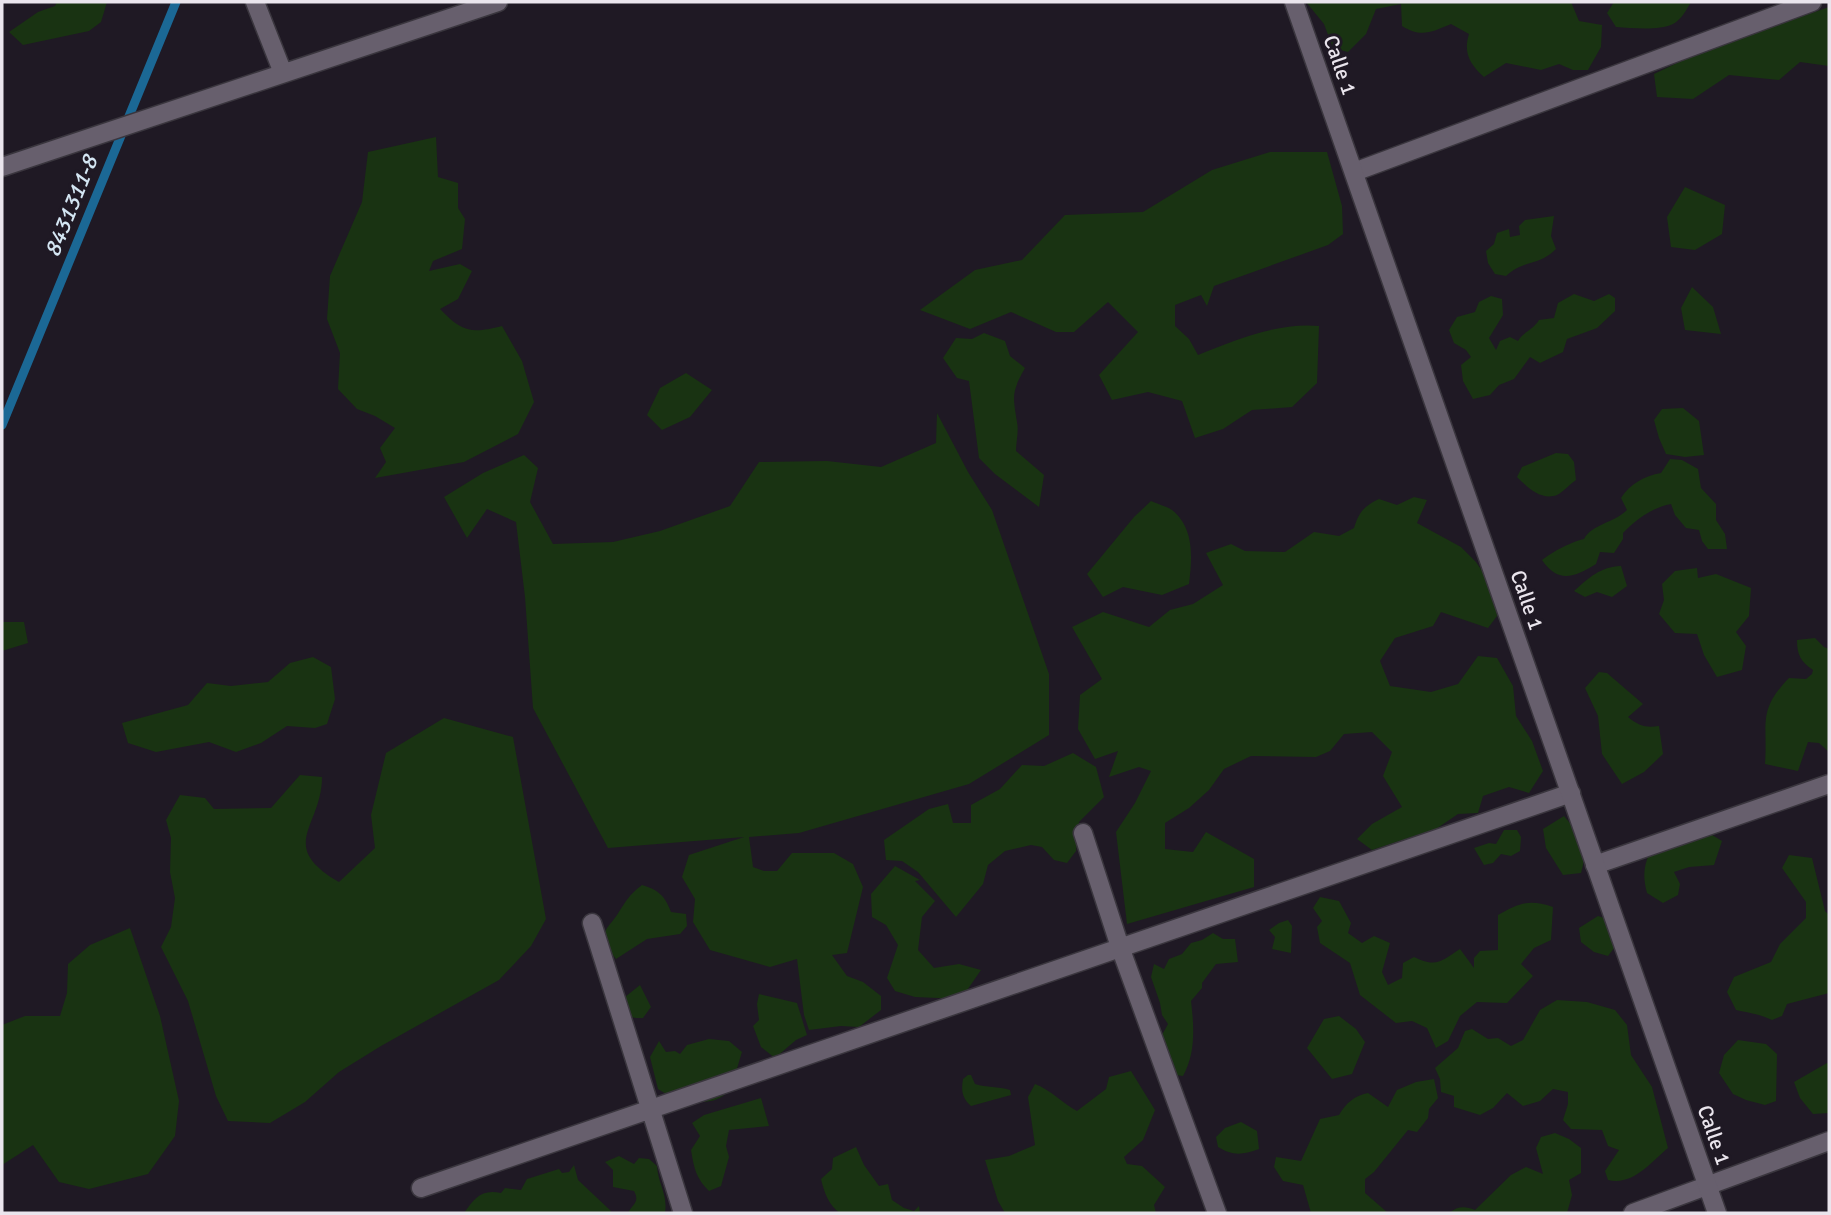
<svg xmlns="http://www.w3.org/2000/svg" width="1831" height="1215" font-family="Signika,sans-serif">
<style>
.green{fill:#193312}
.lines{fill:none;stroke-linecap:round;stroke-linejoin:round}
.stream{stroke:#1b6895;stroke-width:9}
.minor-casing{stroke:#3a363e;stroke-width:21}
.tertiary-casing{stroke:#3a363e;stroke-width:21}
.minor{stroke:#675f6d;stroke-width:18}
.tertiary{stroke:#675f6d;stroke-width:18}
.labels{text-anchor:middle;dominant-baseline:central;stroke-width:6;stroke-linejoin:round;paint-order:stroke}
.street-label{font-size:21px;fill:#eae5ed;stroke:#1f1924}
.water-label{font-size:23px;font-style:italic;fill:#d4e6f3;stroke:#1f1924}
</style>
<rect width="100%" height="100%" fill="#1f1924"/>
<path class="green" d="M 57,2 L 107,2 L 101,22 L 89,31 L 23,45 L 9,32 L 38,12 L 55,6 Z
M 1306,2 L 1571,2 L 1579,21 L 1602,25 L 1601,47 L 1588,70 L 1573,70 L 1559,64 L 1541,70 L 1506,63 L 1484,77 C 1470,64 1463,53 1469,34 L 1451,24 C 1432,32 1421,38 1402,26 L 1401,4 L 1376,9 L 1366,34 L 1348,52 L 1333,48 L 1324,24 Z
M 1614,2 L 1691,2 C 1687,9 1681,20 1673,24 C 1658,31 1633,28 1616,27 L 1607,13 Z
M 1829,7 L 1829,66 L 1800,62 L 1779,80 L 1729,75 L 1693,99 L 1657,97 L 1654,74 L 1702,51 Z
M 436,137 L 438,177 L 458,183 L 458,208 L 465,219 L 462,249 L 433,261 L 429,271 L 460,264 L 472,271 L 458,299 L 440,309 C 462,332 471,334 502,326 L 522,361 L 534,402 L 518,434 L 464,462 L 375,478 L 386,462 L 380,448 L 395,428 L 375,416 L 357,409 L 338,389 L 340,353 L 327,319 L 330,276 L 362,202 L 368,152 Z
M 1270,152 L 1327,152 L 1342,206 L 1343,234 L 1328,245 L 1214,286 L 1207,306 L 1201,295 L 1175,305 L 1175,326 L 1189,339 L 1198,355 C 1235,340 1279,322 1319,326 L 1317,383 L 1292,407 L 1252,410 L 1223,429 L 1195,438 L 1182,401 L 1148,392 L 1112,400 L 1099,375 L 1138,332 L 1108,302 L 1074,332 L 1056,332 L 1011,312 L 970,329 L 920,310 L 975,270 L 1022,260 L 1065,215 L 1143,212 L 1212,170 Z
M 1685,187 L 1725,205 L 1722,234 L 1695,250 L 1671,247 L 1667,217 Z
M 1554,216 L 1551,236 L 1556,249 C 1538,267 1524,259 1506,276 L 1495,274 L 1488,263 L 1486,251 L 1494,244 L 1497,233 L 1509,229 L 1510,237 L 1520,235 L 1519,226 L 1525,220 Z
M 1692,287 L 1713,307 L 1721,334 L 1685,330 L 1681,308 Z
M 1574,294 L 1594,301 L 1609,294 L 1615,298 L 1615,311 L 1597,328 L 1567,339 L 1563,352 L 1540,363 L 1530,357 L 1514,379 L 1499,385 L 1490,395 L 1473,399 L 1463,381 L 1461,365 L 1471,357 L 1466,350 L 1454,343 L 1449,330 L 1457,317 L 1475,312 L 1479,302 L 1491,296 L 1502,299 L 1503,315 L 1489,338 L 1496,350 L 1500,341 L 1510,337 L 1518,341 C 1524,331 1532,331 1539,320 L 1554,318 L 1558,303 Z
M 984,333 L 1005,341 L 1010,356 L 1025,368 C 1011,393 1013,396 1017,422 C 1019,431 1016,442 1016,451 L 1044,475 L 1039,507 L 995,474 L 979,458 L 969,381 L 957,378 L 943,358 L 956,338 L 972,339 Z
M 686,373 L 712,390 L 690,417 L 662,430 L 647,415 L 660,388 Z
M 1683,408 L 1699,421 L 1704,455 L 1685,457 L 1666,454 L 1659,438 L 1654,420 L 1662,409 Z
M 937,413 L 968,472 L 992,510 L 1049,674 L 1049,735 L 969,784 L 799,833 L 749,837 L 753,867 L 764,871 L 777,871 L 792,853 L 834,853 L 853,864 L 863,887 L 847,953 L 832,955 L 847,976 L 863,982 L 881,996 L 881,1010 L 859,1027 L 841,1026 L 809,1030 L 804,1015 L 797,959 L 770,967 L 710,950 L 693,922 L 695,899 L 682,877 L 689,855 L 744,837 L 608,848 L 533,708 L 525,597 L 516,522 L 487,509 L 467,538 L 444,497 L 483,473 L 524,455 L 538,468 L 530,502 L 553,544 L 613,542 L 660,531 L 730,506 L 759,462 L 827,461 L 881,467 L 936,443 Z
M 1556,453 L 1568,454 L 1574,462 L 1576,480 C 1570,484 1563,492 1557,495 C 1541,501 1527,487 1517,477 L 1522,467 Z
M 1670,459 L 1682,460 L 1698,469 L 1701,488 L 1716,504 L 1716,520 L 1725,534 L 1727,549 L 1708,549 L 1702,541 L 1699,530 L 1686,528 L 1675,515 L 1671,504 C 1651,508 1637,519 1623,533 L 1623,539 L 1614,553 L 1600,552 L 1596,564 C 1575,577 1558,584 1542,560 C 1552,552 1573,541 1584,539 C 1592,524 1614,523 1627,510 L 1621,498 C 1630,484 1644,476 1661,473 Z
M 1414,497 L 1427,500 L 1417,523 L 1461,547 L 1476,562 L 1493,587 L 1497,616 L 1488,628 L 1441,612 L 1433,626 L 1395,638 L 1380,661 L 1390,686 L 1431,692 L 1458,684 L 1478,656 L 1497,658 L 1513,686 L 1516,716 L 1532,741 L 1543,771 L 1529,793 L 1509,787 L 1483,796 L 1478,813 L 1458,814 L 1436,829 L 1372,850 L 1357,839 L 1372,824 L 1402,807 L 1383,776 L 1392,752 L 1372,732 L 1344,734 L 1330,751 L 1316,757 L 1251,756 L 1224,769 L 1209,790 L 1189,808 L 1165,823 L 1165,849 L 1193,852 L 1206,832 L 1254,859 L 1254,887 L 1127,924 L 1116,832 L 1135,803 L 1151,771 L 1139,767 L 1109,777 L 1118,751 L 1095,759 L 1078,729 L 1080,695 L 1102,679 L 1072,627 L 1103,612 L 1149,627 L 1170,610 L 1193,604 L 1223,585 L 1206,553 L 1231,544 L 1245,551 L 1285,552 L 1314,532 L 1339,536 L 1354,528 C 1359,512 1364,506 1379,499 L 1397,505 Z
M 1151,501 C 1157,504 1166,506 1172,510 C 1195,528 1192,559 1189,584 L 1162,595 L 1123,587 L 1103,597 L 1087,574 L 1134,517 Z
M 1621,566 L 1627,586 L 1612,597 L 1597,592 L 1585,597 L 1574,591 C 1590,577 1600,567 1621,566 Z
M 1697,568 L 1698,578 L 1716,574 L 1751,588 L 1749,616 L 1736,632 L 1746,646 L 1742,670 L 1717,677 L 1704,655 L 1697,634 L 1675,633 L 1659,614 L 1664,600 L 1662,584 L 1675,571 Z
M 2,622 L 24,622 L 28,643 L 2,651 Z
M 1815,638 L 1824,647 L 1829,649 L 1829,752 L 1819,743 L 1808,742 L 1798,771 L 1765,764 C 1768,723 1757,711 1789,678 L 1806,679 L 1812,674 L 1813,670 C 1801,662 1797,655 1797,640 Z
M 313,657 L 331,667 L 335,699 L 327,724 L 315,728 L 287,726 L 261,743 L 236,752 L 209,742 L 156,752 L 128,743 L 122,723 L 188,705 L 207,683 L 231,686 L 268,682 L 290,663 Z
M 1599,672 L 1607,673 L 1643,704 L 1628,717 C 1639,726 1646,728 1659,726 L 1663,754 L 1644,772 L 1622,784 L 1602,754 L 1598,716 L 1585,688 Z
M 444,718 L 513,737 L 546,919 L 531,946 L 499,980 L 381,1046 L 339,1072 L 305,1102 L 270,1123 L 228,1121 L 216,1096 L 188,1001 L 161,947 L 171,927 L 175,898 L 170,872 L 171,838 L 166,820 L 180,795 L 205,798 L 214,809 L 271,808 L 300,775 L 322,777 C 322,827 276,845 339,882 L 375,848 L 371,815 L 386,753 Z
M 1073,753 L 1096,767 L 1104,797 L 1079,822 L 1076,851 L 1067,863 L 1054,860 L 1042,847 L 1031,845 L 1005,851 L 988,865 L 983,884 L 956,917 L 918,872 L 902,861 L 886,860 L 884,840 L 929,809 L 948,804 L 953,823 L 971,823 L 971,805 L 1000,789 L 1022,765 L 1044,766 Z
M 1564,816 C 1582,837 1589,846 1581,873 L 1563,875 L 1546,848 L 1543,829 Z
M 1504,830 L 1517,830 L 1521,837 L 1520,851 L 1511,856 L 1501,854 L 1493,863 L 1484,865 L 1474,848 L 1489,843 L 1496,844 Z
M 1704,830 L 1722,841 L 1714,865 L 1689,867 L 1674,872 L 1680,884 L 1678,895 L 1663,903 L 1647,893 C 1643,878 1643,867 1650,852 Z
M 1789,855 L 1812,858 L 1825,911 L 1829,915 L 1829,993 L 1787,1004 L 1782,1016 L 1772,1020 C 1759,1014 1750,1013 1736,1010 L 1727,992 L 1734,977 L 1771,962 L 1780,944 L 1806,918 L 1806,902 L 1782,868 Z
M 895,866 L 920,880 L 915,881 L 935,901 L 922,917 L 918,950 L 934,968 L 959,964 L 981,970 L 961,999 L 915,997 L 895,991 L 887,978 L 898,945 L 886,925 L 872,917 L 871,894 Z
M 642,885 C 659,890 665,896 671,912 L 686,914 L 687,926 L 680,934 L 647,939 L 616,959 L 604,944 C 604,927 608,928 617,915 C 627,900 628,896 642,885 Z
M 1320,897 L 1339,901 L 1351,923 L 1348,933 L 1362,943 L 1374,936 L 1390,943 L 1382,972 L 1388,985 L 1402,978 L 1403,963 L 1414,957 C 1437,968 1441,961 1460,949 L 1474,968 L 1474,958 L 1480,951 L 1498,950 L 1498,915 C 1519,903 1529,899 1553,907 L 1551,940 L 1534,948 L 1521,964 L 1533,976 L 1507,1003 L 1477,1002 L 1460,1016 L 1448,1041 L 1436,1048 L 1427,1028 L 1412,1021 L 1396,1023 L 1360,995 L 1350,963 L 1320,943 L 1317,927 L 1322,921 L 1313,908 Z
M 1598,916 L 1610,920 L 1618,943 L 1608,956 L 1594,952 L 1581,942 L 1579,928 Z
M 1288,920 L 1292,926 L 1291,953 L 1272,949 L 1275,937 L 1269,930 L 1279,923 Z
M 130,928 L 160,1016 L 179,1101 L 175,1136 L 148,1174 L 89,1189 L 59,1182 L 33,1145 L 2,1165 L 2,1025 L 25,1016 L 60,1016 L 67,993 L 68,964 L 90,945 Z
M 1213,933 L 1223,939 L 1235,939 L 1238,962 L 1216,964 L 1202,983 L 1202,988 L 1191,1001 C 1194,1026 1196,1053 1183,1076 L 1176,1075 L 1169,1066 L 1162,1035 L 1168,1024 L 1162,1015 L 1160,1003 L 1151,977 L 1154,964 L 1164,969 L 1169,959 L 1182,954 L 1191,943 L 1202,940 Z
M 640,985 L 651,1007 L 643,1018 C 626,1019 623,1013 625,997 Z
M 759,994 L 797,1003 L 807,1035 L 796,1040 L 775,1058 L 761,1047 L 753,1026 L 759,1020 L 757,1004 Z
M 1557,1000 L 1587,1002 L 1615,1010 L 1627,1025 L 1631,1055 L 1652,1087 L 1668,1148 C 1650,1163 1633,1186 1608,1180 L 1605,1171 L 1619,1150 L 1608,1146 L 1602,1130 L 1571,1129 L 1563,1120 L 1568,1104 L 1568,1092 L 1553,1089 L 1540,1101 L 1523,1106 L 1507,1093 L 1493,1108 L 1480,1115 L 1454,1107 L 1454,1096 L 1441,1092 L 1440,1079 L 1435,1068 L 1458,1048 L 1465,1031 L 1472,1029 L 1488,1039 L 1498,1038 L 1511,1046 L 1523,1040 L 1540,1010 Z
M 1339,1016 L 1356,1029 L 1365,1042 L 1352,1074 L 1332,1079 L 1307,1048 L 1324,1019 Z
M 709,1039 L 729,1041 L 742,1052 C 740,1058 733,1084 730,1089 C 715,1111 675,1101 658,1089 L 650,1057 L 659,1041 L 666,1052 L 675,1051 L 680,1054 L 687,1045 Z
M 1738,1040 L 1766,1044 L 1777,1054 L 1776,1101 L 1765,1105 L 1746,1100 L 1733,1094 L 1719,1073 L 1724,1055 Z
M 1827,1063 L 1829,1064 L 1829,1113 L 1813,1114 L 1800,1098 L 1794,1082 Z
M 1131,1071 L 1155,1110 L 1143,1140 L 1124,1157 L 1127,1164 L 1142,1166 L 1165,1187 L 1154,1205 L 1156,1213 L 1005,1213 L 998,1201 L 985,1160 L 1009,1156 L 1035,1145 L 1028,1097 L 1035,1084 C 1051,1090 1062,1103 1077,1111 L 1106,1089 L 1109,1077 Z
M 968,1075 L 971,1075 L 975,1084 C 987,1088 998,1086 1010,1090 L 1011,1095 L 971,1106 C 962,1098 961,1091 963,1079 Z
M 1434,1079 L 1438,1098 L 1429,1109 L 1428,1118 L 1417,1132 L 1408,1130 L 1374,1172 L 1365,1179 L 1365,1193 L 1388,1213 L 1311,1213 L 1303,1185 L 1283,1181 L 1274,1167 L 1276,1157 L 1301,1161 L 1320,1119 L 1339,1115 C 1346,1103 1354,1096 1368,1093 L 1388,1107 L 1397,1090 L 1416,1082 Z
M 761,1098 L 769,1126 L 729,1130 L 726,1146 L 729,1157 L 721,1186 L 709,1191 C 696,1178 694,1168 691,1150 L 700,1136 L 692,1123 L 704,1115 Z
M 1241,1122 L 1257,1131 L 1259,1149 C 1242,1155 1233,1156 1218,1147 L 1216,1137 L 1225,1128 Z
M 1555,1133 L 1569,1139 L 1581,1148 L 1581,1173 L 1569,1180 L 1572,1195 L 1567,1213 L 1449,1213 C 1458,1206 1465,1206 1475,1210 L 1511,1175 L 1526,1167 L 1543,1174 L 1536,1148 L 1541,1137 Z
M 856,1147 L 864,1165 L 879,1186 L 888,1184 L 892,1200 L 904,1208 L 914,1211 L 919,1206 L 920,1213 L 840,1213 C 829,1206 824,1192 821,1179 L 832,1169 L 833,1158 Z
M 619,1156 L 634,1164 L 639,1158 L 649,1159 L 657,1166 C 658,1184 668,1194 665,1213 L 628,1213 C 633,1204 640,1202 634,1191 L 613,1187 L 613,1170 L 605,1162 Z
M 574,1165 L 578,1180 L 611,1211 L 610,1213 L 464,1213 C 475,1198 481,1189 501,1193 L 505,1188 L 521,1190 L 527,1179 L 559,1169 L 562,1173 L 569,1172 Z"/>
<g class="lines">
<path class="stream" d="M 2,425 L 176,2"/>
<defs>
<path id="minor" d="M 255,2 L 283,73
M 2,167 L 498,2
M 1354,172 L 1812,2
M 1083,833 L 1120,947 L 1217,1213
M 1595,865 L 1829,784
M 592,923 L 683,1213
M 421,1188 L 1571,793
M 1633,1213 L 1829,1141"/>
<path id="tertiary" d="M 1294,2 L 1717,1213"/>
</defs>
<use href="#minor" class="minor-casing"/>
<use href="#tertiary" class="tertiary-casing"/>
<use href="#minor" class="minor"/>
<use href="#tertiary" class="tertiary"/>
</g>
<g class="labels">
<g class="street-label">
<text transform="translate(1340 65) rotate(71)">Calle 1</text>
<text transform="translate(1527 600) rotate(71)">Calle 1</text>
<text transform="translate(1714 1135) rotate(71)">Calle 1</text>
</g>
<g class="water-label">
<text transform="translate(71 206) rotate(-68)">8431311-8</text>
</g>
</g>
<rect width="1831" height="1215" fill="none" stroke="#eae5ed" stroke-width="7"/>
</svg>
